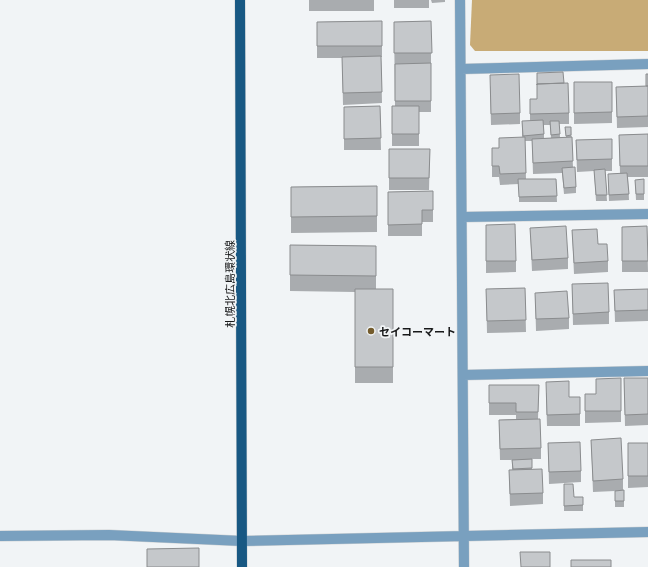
<svg xmlns="http://www.w3.org/2000/svg" width="648" height="567" font-family="'Playfair Display','Noto Sans JP',serif">
<style>
.water{fill:#c8ab76}
.lines{fill:none;stroke-linecap:round;stroke-linejoin:round}
.minor-casing{stroke:#ced1d3;stroke-width:11}
.major-casing{stroke:#ced1d3;stroke-width:11}
.minor{stroke:#79a0bf;stroke-width:10}
.major{stroke:#185883;stroke-width:10}
.wall{fill:#a9acaf;fill-rule:evenodd}
.building{fill:#c5c8cb;stroke:#8a8c8e}
.poi-dot{fill:#745c2d;stroke:#f1f4f6;stroke-width:1.5}
.labels{text-anchor:middle;dominant-baseline:central;stroke-width:3.5;stroke-linejoin:round;paint-order:stroke}
.street-label{font-size:11px;fill:#171819;stroke:#f1f4f6}
.poi-label{font-size:11px;font-weight:bold;fill:#171819;stroke:#f1f4f6;text-anchor:start}
</style>
<rect width="100%" height="100%" fill="#f1f4f6"/>
<path class="water" d="M 472,0 L 648,0 L 648,51 L 475,51 L 470,45 Z"/>
<g class="lines">
<defs>
<path id="minor" d="M 460,0 L 464,567
M 461,69 L 648,64
M 462,217 L 648,214
M 463,375 L 648,371
M 0,536 L 109,535 L 242,541 L 648,532"/>
<path id="major" d="M 240,0 L 242,567"/>
</defs>
<use href="#minor" class="minor-casing"/>
<use href="#major" class="major-casing"/>
<use href="#minor" class="minor"/>
<use href="#major" class="major"/>
</g>
<path class="wall" d="M 309,0 L 374,0 L 374,11 L 309,11 Z
M 394,0 L 429,0 L 429,8 L 394,8 Z
M 431,0 L 445,0 L 445,2 L 432,3 Z
M 382,21 L 382,57 L 381,57 L 382,103 L 343,105 L 342,58 L 317,58 L 317,22 Z
M 431,21 L 431,112 L 419,112 L 419,146 L 392,146 L 392,106 L 395,106 L 394,22 Z
M 648,74 L 648,127 L 617,128 L 616,87 L 646,86 Z
M 574,82 L 612,82 L 612,123 L 574,124 Z
M 564,83 L 569,113 L 569,124 L 559,124 L 560,137 L 566,137 L 565,127 L 571,127 L 573,167 L 576,187 L 576,193 L 564,194 L 562,173 L 533,174 L 532,141 L 525,141 L 526,179 L 556,179 L 557,202 L 519,202 L 519,184 L 500,185 L 499,177 L 492,177 L 492,148 L 499,148 L 522,137 L 522,121 L 530,121 L 530,99 L 537,99 ZM 544,125 L 550,125 L 551,138 L 544,138 Z
M 490,86 L 520,113 L 520,124 L 491,125 Z
M 380,106 L 381,150 L 344,150 L 344,107 Z
M 648,134 L 648,177 L 628,177 L 629,200 L 609,201 L 608,180 L 620,174 L 619,135 Z
M 576,140 L 612,159 L 612,171 L 605,171 L 607,201 L 596,201 L 594,171 L 577,172 Z
M 389,149 L 430,149 L 429,190 L 389,190 Z
M 635,180 L 644,194 L 644,200 L 636,200 Z
M 377,186 L 377,232 L 291,233 L 291,187 Z
M 433,191 L 433,222 L 422,222 L 422,236 L 388,236 L 388,192 Z
M 486,225 L 516,261 L 516,272 L 486,273 Z
M 647,226 L 648,272 L 622,272 L 622,227 Z
M 530,228 L 568,258 L 568,269 L 532,271 Z
M 572,230 L 598,244 L 608,261 L 608,272 L 574,274 Z
M 290,245 L 376,246 L 376,289 L 393,289 L 393,383 L 355,383 L 355,292 L 290,291 Z
M 572,284 L 609,312 L 609,324 L 573,325 Z
M 525,288 L 526,332 L 487,333 L 486,289 Z
M 648,289 L 648,321 L 615,322 L 614,290 Z
M 535,293 L 569,318 L 569,329 L 536,331 Z
M 621,378 L 621,422 L 585,423 L 585,394 L 596,394 Z
M 624,378 L 648,378 L 648,425 L 625,426 Z
M 489,385 L 539,385 L 538,419 L 541,448 L 541,459 L 532,459 L 532,469 L 543,493 L 543,504 L 510,506 L 509,470 L 512,470 L 512,460 L 500,460 L 499,420 L 516,419 L 516,415 L 489,415 Z
M 546,393 L 569,397 L 580,397 L 580,426 L 547,426 Z
M 591,440 L 623,479 L 623,490 L 624,490 L 624,507 L 615,507 L 615,491 L 593,492 Z
M 548,443 L 581,471 L 581,482 L 549,484 Z
M 628,443 L 648,443 L 648,487 L 628,488 Z
M 564,484 L 574,497 L 583,497 L 583,511 L 564,511 Z"/>
<path class="building" d="M 382,21 L 382,46 L 317,46 L 317,22 Z
M 431,21 L 432,53 L 394,53 L 394,22 Z
M 381,56 L 382,92 L 343,93 L 342,57 Z
M 431,63 L 431,101 L 395,101 L 395,64 Z
M 563,72 L 564,83 L 537,84 L 537,85 L 537,73 Z
M 519,74 L 520,113 L 491,114 L 490,75 Z
M 646,74 L 648,74 L 648,86 L 646,86 Z
M 574,82 L 612,82 L 612,112 L 574,113 Z
M 568,83 L 569,113 L 530,114 L 530,99 L 537,99 L 537,84 Z
M 648,86 L 648,116 L 617,117 L 616,87 Z
M 380,106 L 381,138 L 344,139 L 344,107 Z
M 392,106 L 419,106 L 419,134 L 392,134 Z
M 543,120 L 544,134 L 523,136 L 522,121 Z
M 550,121 L 559,121 L 560,134 L 551,135 Z
M 565,127 L 571,127 L 571,135 L 566,136 Z
M 648,134 L 648,166 L 620,166 L 619,135 Z
M 525,137 L 526,173 L 500,174 L 499,166 L 492,166 L 492,148 L 499,148 L 499,138 Z
M 572,137 L 573,161 L 533,163 L 532,139 Z
M 612,139 L 612,159 L 577,160 L 576,140 Z
M 389,149 L 430,149 L 429,178 L 389,178 Z
M 575,167 L 576,187 L 564,188 L 562,168 Z
M 605,169 L 607,195 L 596,195 L 594,170 Z
M 627,173 L 629,194 L 609,195 L 608,174 Z
M 518,179 L 556,179 L 557,196 L 519,197 Z
M 644,179 L 644,194 L 636,194 L 635,180 Z
M 377,186 L 377,216 L 291,217 L 291,187 Z
M 433,191 L 433,210 L 422,210 L 422,224 L 388,225 L 388,192 Z
M 515,224 L 516,261 L 486,261 L 486,225 Z
M 566,226 L 568,258 L 532,260 L 530,228 Z
M 647,226 L 648,261 L 622,261 L 622,227 Z
M 597,229 L 598,244 L 607,244 L 608,261 L 574,263 L 572,230 Z
M 290,245 L 376,246 L 376,276 L 290,275 Z
M 608,283 L 609,312 L 573,314 L 572,284 Z
M 525,288 L 526,320 L 487,321 L 486,289 Z
M 355,289 L 393,289 L 393,367 L 355,367 Z
M 648,289 L 648,310 L 615,311 L 614,290 Z
M 567,291 L 569,318 L 536,319 L 535,293 Z
M 621,378 L 621,411 L 585,411 L 585,394 L 596,394 L 596,379 Z
M 624,378 L 648,378 L 648,414 L 625,415 Z
M 569,381 L 569,397 L 580,397 L 580,414 L 547,415 L 546,382 Z
M 489,385 L 539,385 L 538,412 L 516,412 L 516,403 L 489,403 Z
M 540,419 L 541,448 L 500,449 L 499,420 Z
M 621,438 L 623,479 L 593,481 L 591,440 Z
M 580,442 L 581,471 L 549,472 L 548,443 Z
M 628,443 L 648,443 L 648,476 L 628,476 Z
M 532,459 L 532,468 L 513,469 L 512,460 Z
M 542,469 L 543,493 L 510,494 L 509,470 Z
M 564,484 L 573,484 L 574,497 L 583,497 L 583,505 L 564,506 Z
M 624,490 L 624,501 L 615,501 L 615,491 Z
M 199,548 L 199,567 L 147,567 L 147,549 Z
M 520,552 L 550,552 L 550,567 L 521,567 Z
M 571,560 L 611,560 L 611,567 L 571,567 Z"/>
<circle class="poi-dot" cx="371" cy="331" r="4"/>
<g class="labels">
<g class="street-label">
<text transform="translate(229 284) rotate(-90)">札幌北広島環状線</text>
</g>
<g class="poi-label">
<text x="379" y="331">セイコーマート</text>
</g>
</g>
</svg>
